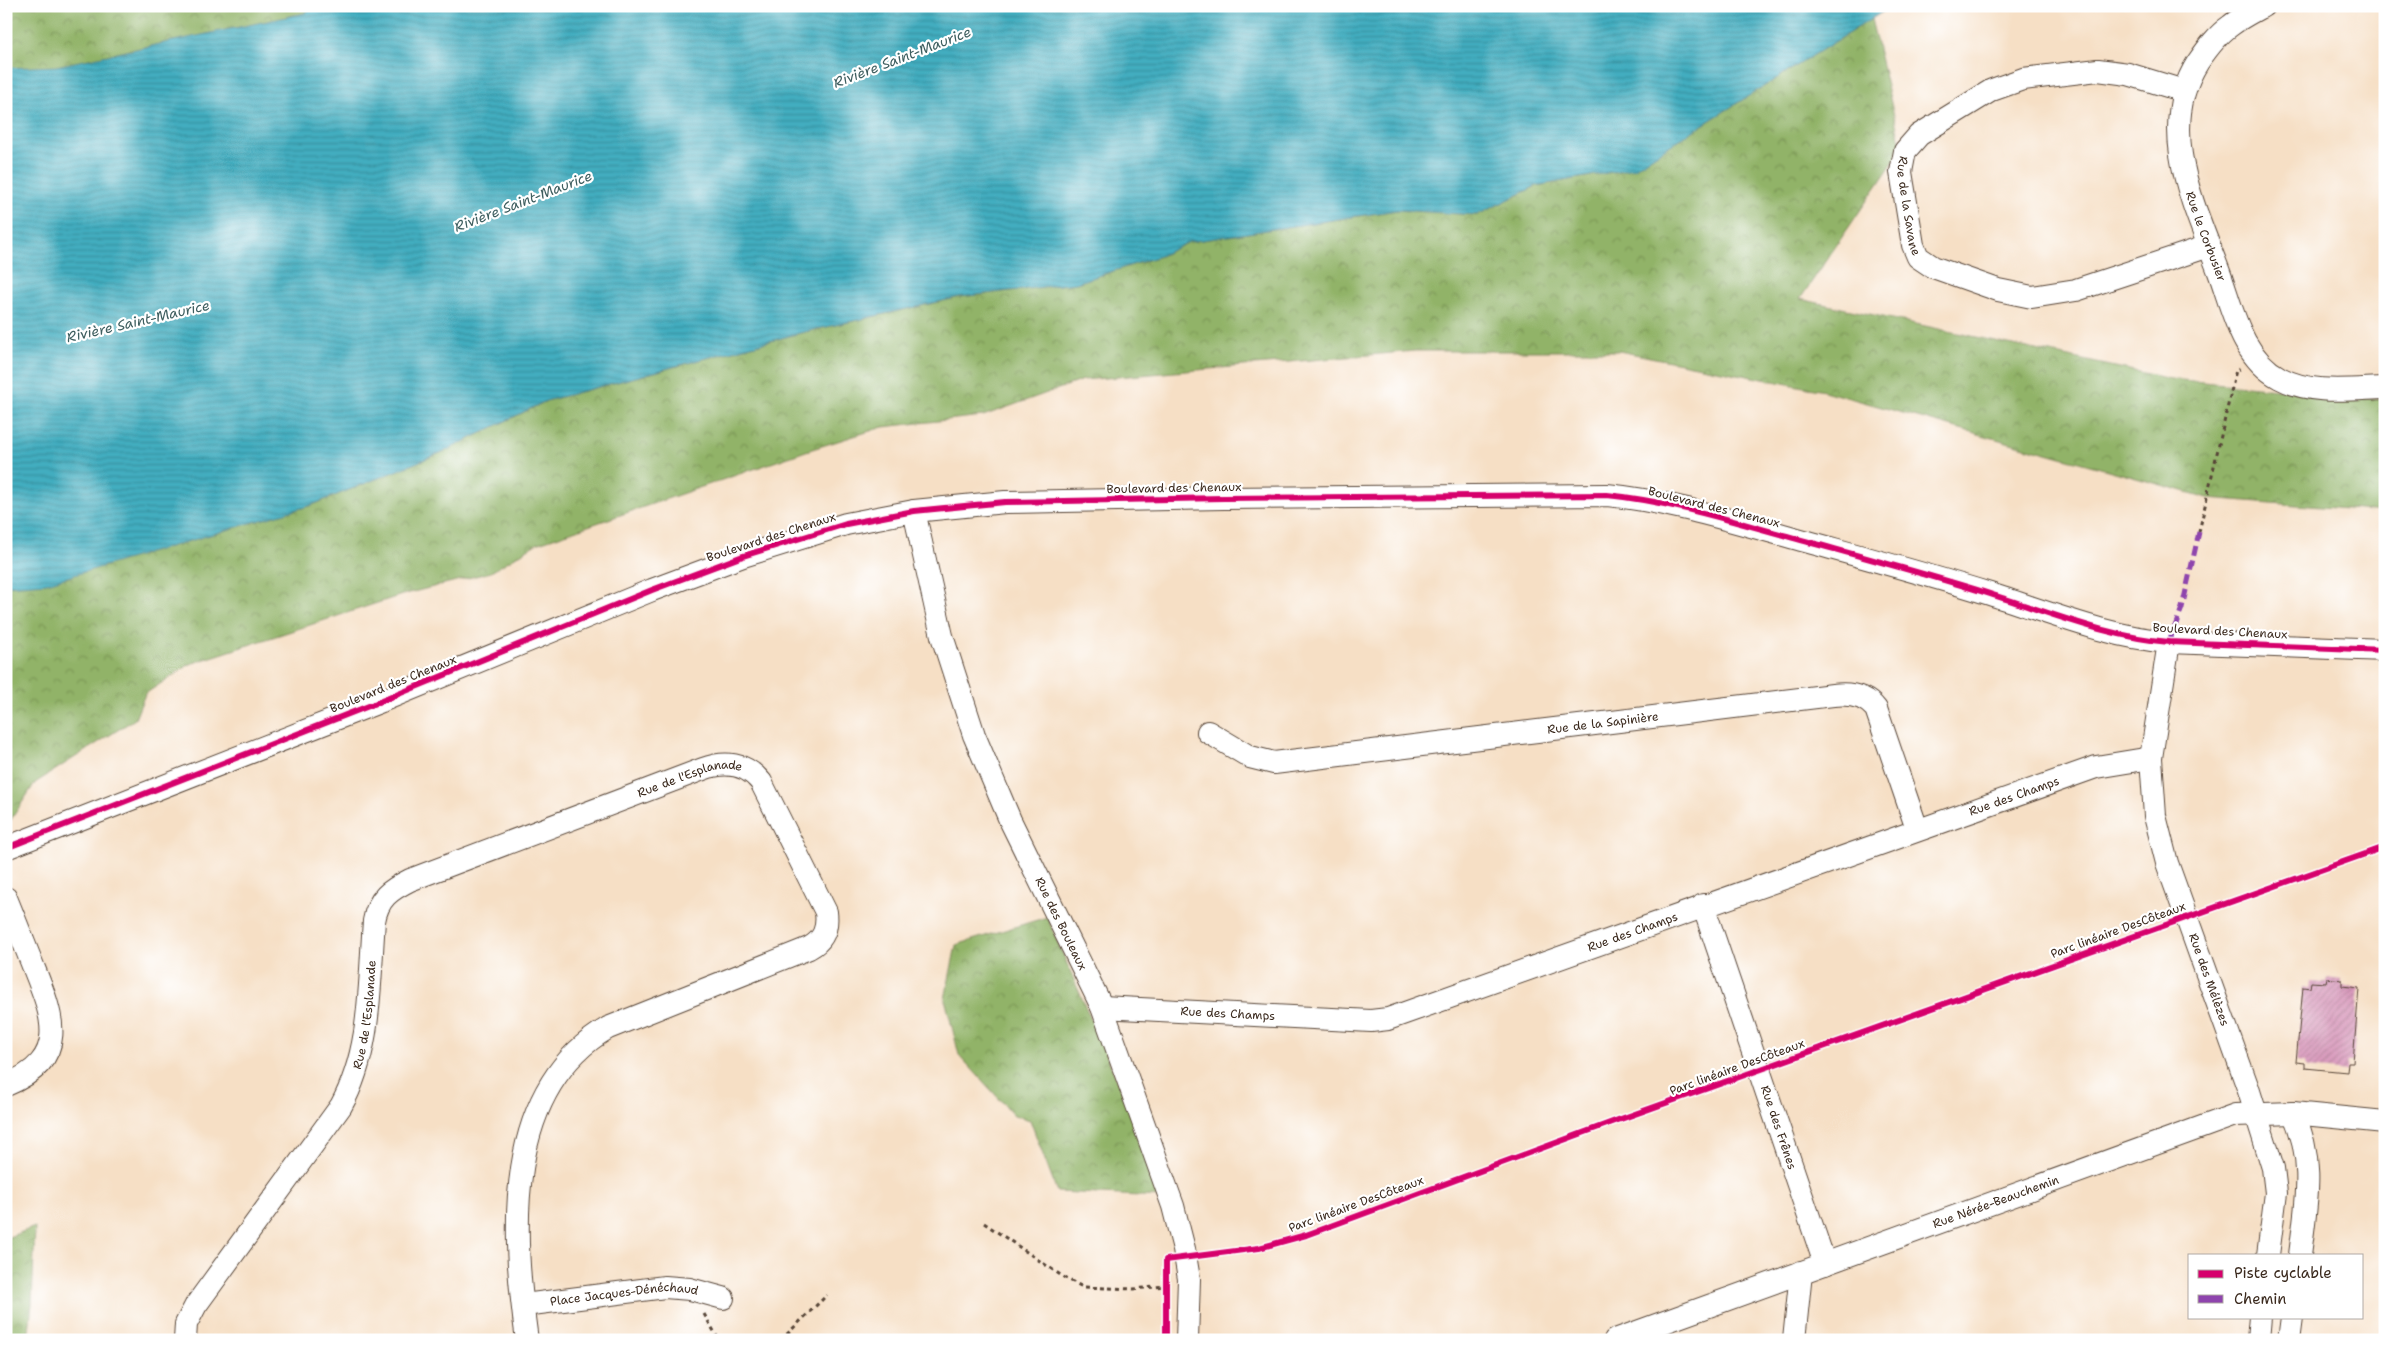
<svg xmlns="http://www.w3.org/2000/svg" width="2391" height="1346" font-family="'Shantell Sans',sans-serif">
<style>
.forest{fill:url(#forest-crowns);stroke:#666e42}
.water{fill:url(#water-rules);stroke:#3e6c6f}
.building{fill:url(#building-hatch)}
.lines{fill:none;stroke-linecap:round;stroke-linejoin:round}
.minor-casing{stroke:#574537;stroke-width:24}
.path{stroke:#574537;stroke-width:3;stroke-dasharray:4 4;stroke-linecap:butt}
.minor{stroke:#fff;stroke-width:22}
.quiet{stroke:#8e44ad;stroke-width:5;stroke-dasharray:10 5;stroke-linecap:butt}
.cycleway-casing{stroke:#fff;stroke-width:9}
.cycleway{stroke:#d6006c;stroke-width:6}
.labels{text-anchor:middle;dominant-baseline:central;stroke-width:4.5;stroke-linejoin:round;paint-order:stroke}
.street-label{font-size:12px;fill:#3b2a1e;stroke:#fff}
.water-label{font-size:14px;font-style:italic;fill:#3e5e5f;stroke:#fff}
</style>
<defs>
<pattern id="forest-crowns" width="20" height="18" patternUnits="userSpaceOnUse" patternTransform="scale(1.25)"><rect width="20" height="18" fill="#91b367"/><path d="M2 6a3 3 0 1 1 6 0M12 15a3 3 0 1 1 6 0" fill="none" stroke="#789254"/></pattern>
<pattern id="water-rules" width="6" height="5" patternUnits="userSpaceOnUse" patternTransform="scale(1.25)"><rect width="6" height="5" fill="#42adc0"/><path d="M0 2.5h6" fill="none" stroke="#388d9b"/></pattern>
<pattern id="building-hatch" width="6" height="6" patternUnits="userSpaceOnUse" patternTransform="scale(1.25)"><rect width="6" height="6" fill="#d590b6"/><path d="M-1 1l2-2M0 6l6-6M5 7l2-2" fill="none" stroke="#ae7693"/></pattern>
</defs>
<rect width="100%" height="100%" fill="#fff"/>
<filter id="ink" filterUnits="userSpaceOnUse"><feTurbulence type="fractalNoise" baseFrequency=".02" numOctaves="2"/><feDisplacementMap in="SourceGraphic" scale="10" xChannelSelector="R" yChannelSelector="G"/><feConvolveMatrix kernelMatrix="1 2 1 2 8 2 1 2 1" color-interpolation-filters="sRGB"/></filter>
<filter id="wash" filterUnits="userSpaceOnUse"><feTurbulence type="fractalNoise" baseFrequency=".0096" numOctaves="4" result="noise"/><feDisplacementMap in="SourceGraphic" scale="20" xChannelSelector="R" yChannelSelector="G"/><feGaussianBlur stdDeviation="1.12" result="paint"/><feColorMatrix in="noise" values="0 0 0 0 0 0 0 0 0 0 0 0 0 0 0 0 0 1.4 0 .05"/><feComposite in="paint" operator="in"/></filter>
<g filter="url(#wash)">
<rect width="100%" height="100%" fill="#f6dfc5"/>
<path class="forest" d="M 6,6 L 345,6 L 6,83 Z
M 1871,19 L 1902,149 L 1800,299 L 2171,379 L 2385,399 L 2385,512 L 2208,498 L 1824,391 L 1619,351 L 1415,351 L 1083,380 L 983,416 L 883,427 L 809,450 L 536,544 L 491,572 L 402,595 L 190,664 L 145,694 L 135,719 L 35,783 L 6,827 L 6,586 L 312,505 L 445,451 L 546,401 L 800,333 L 960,297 L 1076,283 L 1160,256 L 1189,242 L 1397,210 L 1477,215 L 1536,186 L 1634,168 Z
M 1047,917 L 1139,1131 L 1162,1197 L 1057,1192 L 1030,1120 L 1014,1115 L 959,1055 L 945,999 L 956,945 Z
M 35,1227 L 32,1304 L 28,1340 L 6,1340 L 6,1238 Z"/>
<path class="water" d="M 315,6 L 1892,6 L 1634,168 L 1536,186 L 1477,215 L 1397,210 L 1189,242 L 1160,256 L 1076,283 L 960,297 L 800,333 L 546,401 L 445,451 L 312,505 L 47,583 L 6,586 L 6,68 L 56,66 L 305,13 Z"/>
<g id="blocks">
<path class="building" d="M 2327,978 L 2342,980 L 2342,986 L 2359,988 L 2353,1062 L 2348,1062 L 2347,1072 L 2305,1068 L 2305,1063 L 2296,1062 L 2303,987 L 2310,988 L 2311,982 L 2326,983 Z"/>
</g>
</g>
<g filter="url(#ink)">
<use href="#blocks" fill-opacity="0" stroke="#574537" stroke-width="1"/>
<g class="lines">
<defs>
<g id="minor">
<path id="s1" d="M 2263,6 C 2252,12 2240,18 2230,26 C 2217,35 2207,49 2198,62 C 2155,129 2195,207 2219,272 C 2233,310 2241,357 2280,378 C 2311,395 2351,389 2385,388"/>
<path id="s2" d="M 2184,91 L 2128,74 L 2098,70 L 2023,79 L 1992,90 L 1919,135 L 1905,151 L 1901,172 L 1913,245 L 1918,257 L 1933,267 L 1998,290 L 2032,297 L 2076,290 L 2209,246"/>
<path id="s3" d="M 914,511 L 942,636 L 974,735 L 1010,820 L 1102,1007 L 1173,1206 L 1184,1249 L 1189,1279 L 1187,1340"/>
<path id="s4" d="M 2169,642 L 2151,758 L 2155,816 L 2167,863 L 2248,1088 L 2273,1168 L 2276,1193 L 2268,1255"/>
<path id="s5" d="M 1208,732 L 1250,757 L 1274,763 L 1833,695 C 1849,693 1865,695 1876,709 L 1917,829"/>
<path d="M 6,848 L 379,702 L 652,590 L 743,556 L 846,524 L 914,511 L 1005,502 L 1224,498 L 1607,495 C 1668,501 1728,520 1787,536 C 1855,555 1923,573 1990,594 C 2048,612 2108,637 2169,642 L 2385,650"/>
<path d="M 6,898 C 15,920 24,943 33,966 C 53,1016 71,1059 6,1085"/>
<path id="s6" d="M 1703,905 L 1825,1264"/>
<path id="s7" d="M 1102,1007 L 1371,1021 L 1388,1019 L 2096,767 L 2151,758"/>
<path d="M 2293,1113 C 2316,1162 2306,1204 2300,1255"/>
<path id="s8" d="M 524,1305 L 665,1287 L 690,1289 L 723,1298"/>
<path id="s9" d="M 185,1340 L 186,1324 L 196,1305 L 341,1106 C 372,1050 369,984 374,921 C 378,898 390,890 410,880 L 703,769 C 725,761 746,763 761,782 L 826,912 C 828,928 824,940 809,948 L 608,1028 C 502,1090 512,1234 527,1340"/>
<path id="s10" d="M 1615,1340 L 2235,1115 L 2293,1113 L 2385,1122"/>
<path d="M 1794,1340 L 1801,1272"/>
<path d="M 2258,1340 L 2260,1317"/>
<path d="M 2289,1340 L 2292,1317"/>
</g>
</defs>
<use href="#minor" class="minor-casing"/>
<path class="path" d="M 2199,532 L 2236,370 L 2239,369
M 984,1223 L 1065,1278 L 1083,1287 L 1133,1289 L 1166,1286
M 704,1314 L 719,1340
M 781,1340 L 827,1295"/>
<use href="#minor" class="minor"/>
<path class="quiet" d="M 2169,642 L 2182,608 L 2199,532"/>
<defs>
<path id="cycleway" d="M 6,848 L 379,702 L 652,590 L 743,556 L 846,524 L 914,511 L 1005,502 L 1224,498 L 1607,495 C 1668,501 1728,520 1787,536 C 1855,555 1923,573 1990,594 C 2048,612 2108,637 2169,642 L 2385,650
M 1166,1340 L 1166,1260 L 1259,1248 L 1306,1235 L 1618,1120 L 2385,847"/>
</defs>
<use href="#cycleway" class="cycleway-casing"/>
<use href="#cycleway" class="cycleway"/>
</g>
</g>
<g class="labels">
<g class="street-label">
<text stroke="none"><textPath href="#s2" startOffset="360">Rue de la Savane</textPath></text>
<text stroke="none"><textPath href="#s1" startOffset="269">Rue le Corbusier</textPath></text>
<text transform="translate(1174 488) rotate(-1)">Boulevard des Chenaux</text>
<text transform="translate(1714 507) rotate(14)">Boulevard des Chenaux</text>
<text transform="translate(771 537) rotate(-18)">Boulevard des Chenaux</text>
<text transform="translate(2220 631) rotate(3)">Boulevard des Chenaux</text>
<text transform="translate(393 684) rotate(-22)">Boulevard des Chenaux</text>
<text stroke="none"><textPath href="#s5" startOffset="405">Rue de la Sapinière</textPath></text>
<text stroke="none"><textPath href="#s9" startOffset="829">Rue de l'Esplanade</textPath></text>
<text stroke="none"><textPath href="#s7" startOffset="951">Rue des Champs</textPath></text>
<text stroke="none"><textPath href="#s3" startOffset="440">Rue des Bouleaux</textPath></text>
<text transform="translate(2118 930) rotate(-20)">Parc linéaire DesCôteaux</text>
<text stroke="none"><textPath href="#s7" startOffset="546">Rue des Champs</textPath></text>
<text stroke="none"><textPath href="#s4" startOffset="348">Rue des Mélèzes</textPath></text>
<text stroke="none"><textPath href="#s9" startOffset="379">Rue de l'Esplanade</textPath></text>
<text stroke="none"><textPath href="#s7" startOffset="126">Rue des Champs</textPath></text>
<text transform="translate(1737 1067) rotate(-20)">Parc linéaire DesCôteaux</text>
<text stroke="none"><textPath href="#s6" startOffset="235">Rue des Frênes</textPath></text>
<text stroke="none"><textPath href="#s10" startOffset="405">Rue Nérée-Beauchemin</textPath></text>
<text transform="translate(1356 1204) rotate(-20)">Parc linéaire DesCôteaux</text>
<text stroke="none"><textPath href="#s8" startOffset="101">Place Jacques-Dénéchaud</textPath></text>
</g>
<g class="water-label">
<text transform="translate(902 57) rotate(-21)">Rivière Saint-Maurice</text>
<text transform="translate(523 201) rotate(-21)">Rivière Saint-Maurice</text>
<text transform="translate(138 321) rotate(-13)">Rivière Saint-Maurice</text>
</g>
</g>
<rect width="2391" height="1346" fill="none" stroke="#fff" stroke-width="25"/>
<rect x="2188" y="1254" width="175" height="65" fill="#ffffff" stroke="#b1aaa5"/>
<rect x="2198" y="1270" width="25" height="8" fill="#d6006c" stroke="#b1aaa5"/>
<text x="2234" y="1278" font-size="15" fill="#3b2a1e">Piste cyclable</text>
<rect x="2198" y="1295" width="25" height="8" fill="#8e44ad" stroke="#b1aaa5"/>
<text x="2234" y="1304" font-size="15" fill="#3b2a1e">Chemin</text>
</svg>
